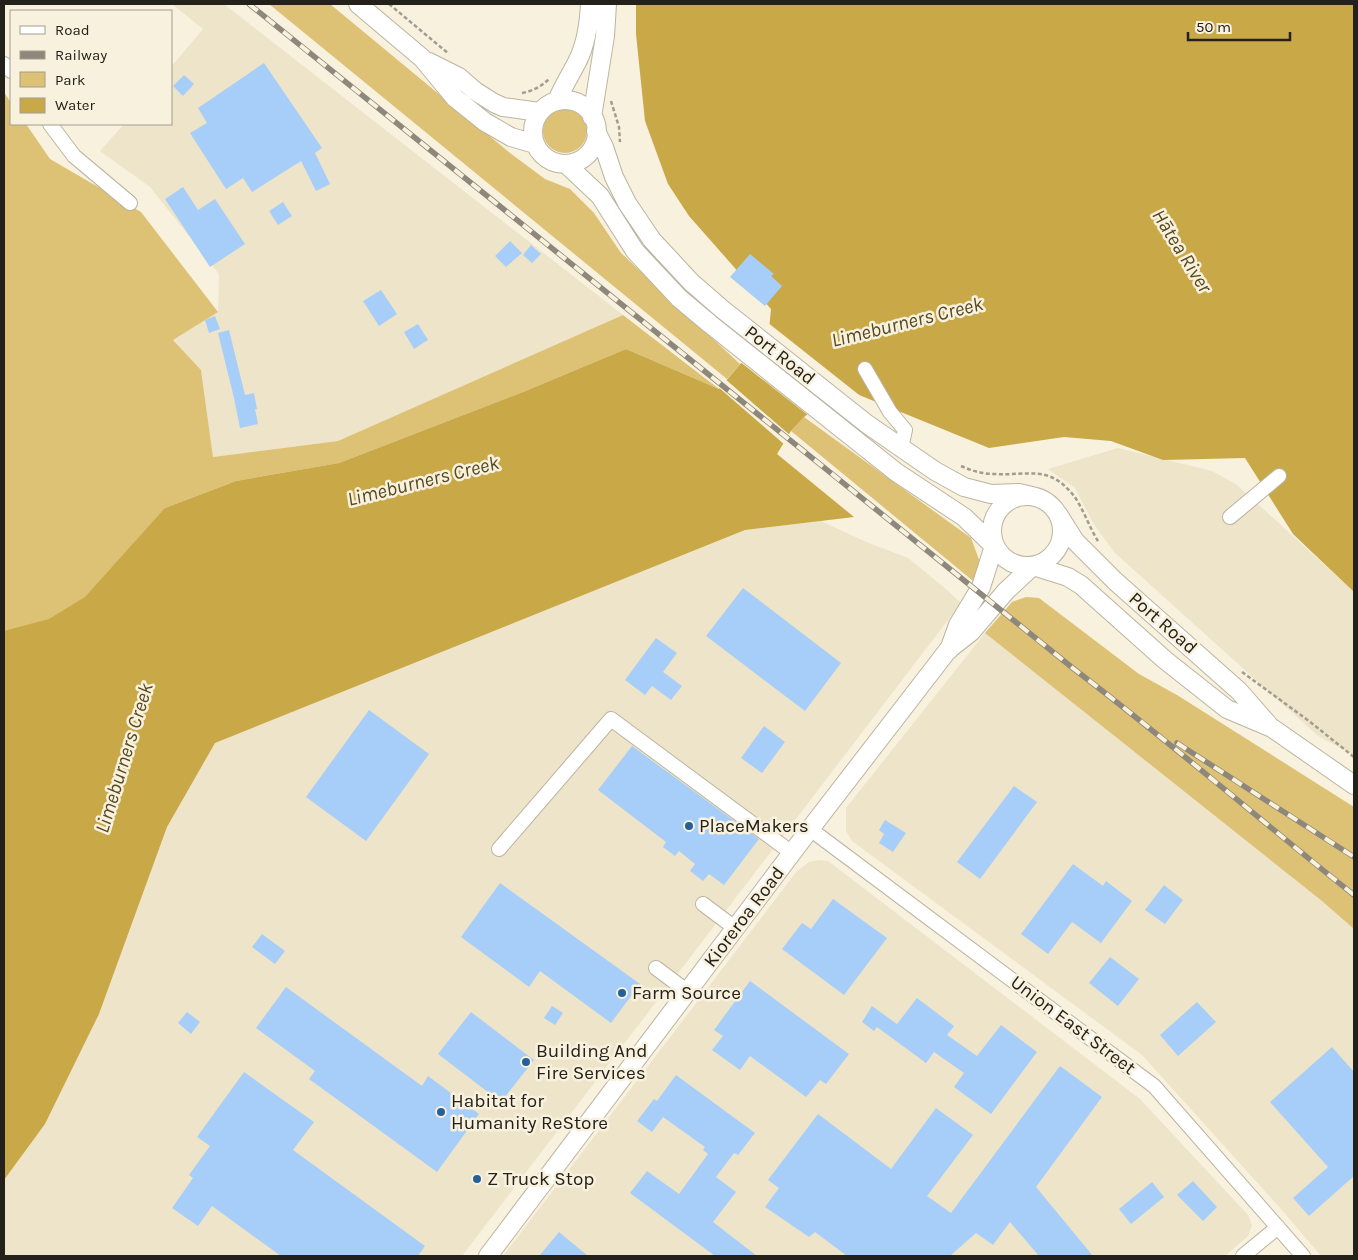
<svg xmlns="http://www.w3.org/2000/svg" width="1358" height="1260" font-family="Karla,sans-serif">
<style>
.built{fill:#eee4c9}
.green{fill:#ddc174}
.water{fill:#c9a847}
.pier{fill:#f8f1dd}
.building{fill:#a7cef8}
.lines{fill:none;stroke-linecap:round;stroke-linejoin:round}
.minor-casing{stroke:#bbb4a1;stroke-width:16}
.major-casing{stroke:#bbb4a1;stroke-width:20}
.path{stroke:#a19c8d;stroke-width:2.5;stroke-dasharray:4 2.5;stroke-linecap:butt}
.minor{stroke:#fff;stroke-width:14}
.major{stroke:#fff;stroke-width:18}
.rail-casing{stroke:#8d887b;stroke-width:5.5}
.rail{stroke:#f8f1dd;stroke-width:4;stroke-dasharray:11;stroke-linecap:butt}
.poi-dot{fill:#266097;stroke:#f8f1dd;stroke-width:2}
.labels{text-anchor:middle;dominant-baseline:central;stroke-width:5;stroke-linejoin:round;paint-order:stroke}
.street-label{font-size:19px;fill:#24211a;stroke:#f8f1dd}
.poi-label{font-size:19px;fill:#24211a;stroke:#f8f1dd;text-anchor:start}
.water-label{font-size:20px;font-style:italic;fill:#564820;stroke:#f8f1dd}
</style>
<rect width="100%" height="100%" fill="#f8f1dd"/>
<path class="built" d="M 172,4 L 224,4 L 623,315 L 338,441 L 213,457 L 201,370 L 173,340 L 218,312 L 219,274 L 150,187 L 100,151 L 124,124 L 171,124 L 171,67 L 203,29 Z
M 1118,448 L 1212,471 L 1236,484 L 1354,592 L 1354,755 L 1318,736 L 1114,552 L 1093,523 L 1075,488 L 1048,469 Z
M 821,521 L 864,541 L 908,558 L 946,589 L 961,603 L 462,1256 L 4,1256 L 4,1180 L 45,1124 L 99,1014 L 167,827 L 215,742 L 745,530 Z
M 985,633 L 1322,901 L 1354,929 L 1354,1256 L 1321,1256 L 1281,1209 L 1142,1055 L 852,841 L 846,831 L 846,808 Z
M 819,860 L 828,861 L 1140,1099 L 1248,1215 L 1252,1225 L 1248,1236 L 1225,1256 L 503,1256 L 797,871 L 809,862 Z"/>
<path class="green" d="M 269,4 L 330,4 L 510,153 L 545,179 L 570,189 L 594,213 L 621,253 L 740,364 L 727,379 Z
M 4,92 L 11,103 L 11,124 L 26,124 L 50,159 L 141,212 L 218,312 L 173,340 L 201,370 L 213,457 L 338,441 L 623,315 L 719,389 L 626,349 L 523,392 L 339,463 L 236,481 L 165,508 L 4,839 Z
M543 131a22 22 0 1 1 44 0a22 22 0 1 1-44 0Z
M 804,417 L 971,538 L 981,565 L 978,585 L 791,431 Z
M 1026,597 L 1039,598 L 1139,674 L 1177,695 L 1354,807 L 1354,929 L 1322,901 L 985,633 L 1012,602 Z"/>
<path class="water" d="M 636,4 L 1354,4 L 1354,592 L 1293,534 L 1245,458 L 1163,460 L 1111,441 L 1064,437 L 989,448 L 842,388 L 804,417 L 791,431 L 777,454 L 854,517 L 745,530 L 215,743 L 167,827 L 99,1014 L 45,1124 L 4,1180 L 4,631 L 49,619 L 85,597 L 165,508 L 236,481 L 339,463 L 523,392 L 626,349 L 719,389 L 769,330 L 771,309 L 689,216 L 668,184 L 645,121 L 636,34 Z"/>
<path class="pier" d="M 767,322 L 868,402 L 842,391 L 809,416 L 739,361 L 767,329 Z
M 724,378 L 791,436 L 785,445 L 717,386 Z"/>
<path class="building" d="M 264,63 L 322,148 L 315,153 L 330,184 L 316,191 L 301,161 L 252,192 L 243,178 L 226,189 L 190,133 L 207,123 L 198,108 Z
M 184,75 L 194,84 L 183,96 L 173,86 Z
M 183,187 L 198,210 L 215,199 L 245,244 L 210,267 L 165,199 Z
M 283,202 L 292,216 L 278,225 L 269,211 Z
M 510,241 L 522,253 L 506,267 L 495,256 Z
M 531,245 L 541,254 L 532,263 L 523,255 Z
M 750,254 L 774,274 L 771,276 L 782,286 L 765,306 L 730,277 Z
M 381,290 L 397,314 L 379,326 L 363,301 Z
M 215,316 L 220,329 L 209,333 L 205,320 Z
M 418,324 L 428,340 L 414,349 L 404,332 Z
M 229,330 L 245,395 L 254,393 L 257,409 L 255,409 L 258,424 L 240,428 L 234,398 L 218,333 Z
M 743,588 L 841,663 L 805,711 L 706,636 Z
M 656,638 L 677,653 L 663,672 L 682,686 L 671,700 L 652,686 L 645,695 L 625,680 Z
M 369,710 L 429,754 L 366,841 L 306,797 Z
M 764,726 L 785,742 L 762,773 L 741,758 Z
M 632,746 L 759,839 L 724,885 L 709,874 L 703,881 L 690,871 L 695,864 L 679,851 L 675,856 L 663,847 L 666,842 L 598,790 Z
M 1014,786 L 1037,802 L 980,879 L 957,862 Z
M 885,820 L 906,833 L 893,852 L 879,843 L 884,834 L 879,830 Z
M 1073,864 L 1103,886 L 1106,881 L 1132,901 L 1101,943 L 1072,922 L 1048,954 L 1021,934 Z
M 500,883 L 640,984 L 611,1023 L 540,971 L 529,987 L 461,937 Z
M 1164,885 L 1183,900 L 1165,924 L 1145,910 Z
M 833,899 L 887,938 L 844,995 L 782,949 L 802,923 L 811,929 Z
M 262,934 L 285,951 L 275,964 L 252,947 Z
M 1110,957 L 1139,979 L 1118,1006 L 1089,983 Z
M 750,981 L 849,1054 L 826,1084 L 820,1080 L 806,1097 L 750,1056 L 740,1070 L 712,1050 L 723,1036 L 714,1030 Z
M 286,987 L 422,1086 L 428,1076 L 479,1114 L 437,1172 L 309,1079 L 315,1071 L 256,1028 Z
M 917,998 L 954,1026 L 947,1035 L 977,1056 L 1001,1025 L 1037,1052 L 991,1114 L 954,1087 L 964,1073 L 934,1052 L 926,1063 L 877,1027 L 874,1031 L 862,1022 L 872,1006 L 897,1024 Z
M 1197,1002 L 1216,1022 L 1178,1056 L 1160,1035 Z
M 552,1006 L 563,1013 L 555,1025 L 544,1018 Z
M 187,1012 L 200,1022 L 191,1034 L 178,1023 Z
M 471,1012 L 534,1060 L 501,1102 L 438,1054 Z
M 1332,1047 L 1354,1072 L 1354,1176 L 1309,1216 L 1293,1198 L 1328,1167 L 1270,1102 Z
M 1060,1066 L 1102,1097 L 1036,1187 L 1093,1256 L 1039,1256 L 1010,1222 L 993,1245 L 976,1233 L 950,1256 L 847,1256 L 815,1232 L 809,1237 L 765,1207 L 779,1188 L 768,1180 L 818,1114 L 891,1169 L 936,1108 L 973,1135 L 927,1196 L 951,1213 Z
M 244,1072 L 314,1122 L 293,1150 L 425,1246 L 418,1256 L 281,1256 L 212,1206 L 198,1226 L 172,1208 L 193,1178 L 189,1175 L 210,1146 L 197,1137 Z
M 676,1075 L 755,1133 L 738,1155 L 734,1153 L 716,1177 L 736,1192 L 713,1222 L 757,1256 L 715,1256 L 630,1193 L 647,1171 L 679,1194 L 708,1154 L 703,1150 L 705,1147 L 663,1117 L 652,1132 L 637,1121 L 654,1099 L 657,1101 Z
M 1193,1181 L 1217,1207 L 1203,1221 L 1177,1195 Z
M 1152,1182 L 1164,1197 L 1131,1224 L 1119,1209 Z
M 559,1232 L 588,1256 L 539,1256 Z"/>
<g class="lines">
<defs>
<path id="minor" d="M 4,64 L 11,71
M 50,124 L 74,156 L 130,203
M 865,369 L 890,412 L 905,430 L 901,448
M 1230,517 L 1279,476
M 810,829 L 1154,1086 L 1303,1256
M 499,849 L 611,719 L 792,853
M 703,904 L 735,928
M 656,968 L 688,992
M 1243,1256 L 1278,1227"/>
<path id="major" d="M 358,4 L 422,58 L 455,98 L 485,122 L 511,137 L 535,144
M 429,62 L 459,77 L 475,91 L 494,103 L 503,107 L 539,112
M533 132a32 32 0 1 1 64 0a32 32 0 1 1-64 0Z
M 557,101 C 563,86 570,76 577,62 C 586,45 589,23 590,4
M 592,117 L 605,36 L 607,4
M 596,131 L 604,147 L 614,177 L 627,203 L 652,240 L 691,282 L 722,309 L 867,424 L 935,471 L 964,487 L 991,494 L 1019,493 L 1032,496
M 566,164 L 600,196 L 635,251 L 679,298 L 710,324 L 896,472 L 964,517 L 994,546 L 981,587 L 958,625 L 949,650
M992 531a35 35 0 1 1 70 0a35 35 0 1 1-70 0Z
M 1058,514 L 1075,541 L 1115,581 L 1239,691 L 1268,724
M 488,1256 L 810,829 L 948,650 L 971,632 L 1006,591 L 1033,566 L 1068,577 L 1081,585 L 1165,660 L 1227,709 L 1272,728 L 1354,785"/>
</defs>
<use href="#minor" class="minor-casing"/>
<use href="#major" class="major-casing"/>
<path class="path" d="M 389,4 L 449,54
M 522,93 C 533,91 542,86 550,78
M 611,101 L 619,127 L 620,142
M 961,466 C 972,471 983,474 995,474 C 1028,476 1049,464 1074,496 C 1083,508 1089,527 1098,541
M 1242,672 L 1309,721 L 1354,757"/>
<use href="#minor" class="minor"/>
<use href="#major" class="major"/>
<defs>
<path id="rail" d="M 249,4 L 1074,669 C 1170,742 1260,820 1354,895
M 1177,743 L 1354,857"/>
</defs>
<use href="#rail" class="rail-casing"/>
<use href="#rail" class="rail"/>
</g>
<g class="poi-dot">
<circle cx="689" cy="826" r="5"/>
<circle cx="622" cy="993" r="5"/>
<circle cx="526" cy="1062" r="5"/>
<circle cx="441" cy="1112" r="5"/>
<circle cx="477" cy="1179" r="5"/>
</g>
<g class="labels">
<g class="street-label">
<text transform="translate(780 355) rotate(38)">Port Road</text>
<text transform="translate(1163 623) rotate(41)">Port Road</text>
<text transform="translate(744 917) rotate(-53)">Kioreroa Road</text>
<text transform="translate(1073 1025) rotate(37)">Union East Street</text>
</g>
<g class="poi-label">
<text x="699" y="826">PlaceMakers</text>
<text x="632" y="993">Farm Source</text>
<text x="536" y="1051">Building And<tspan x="536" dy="22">Fire Services</tspan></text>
<text x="451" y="1101">Habitat for<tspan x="451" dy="22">Humanity ReStore</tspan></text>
<text x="487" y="1179">Z Truck Stop</text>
</g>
<g class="water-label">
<text transform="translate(1182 251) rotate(58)">Hātea River</text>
<text transform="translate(907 322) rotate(-14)">Limeburners Creek</text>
<text transform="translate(423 481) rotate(-14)">Limeburners Creek</text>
<text transform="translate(124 758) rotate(-73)">Limeburners Creek</text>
</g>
</g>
<rect width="1358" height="1260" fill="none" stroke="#24211a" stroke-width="10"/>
<rect x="10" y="10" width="162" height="115" fill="#f8f1dd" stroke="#a39e8f"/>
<rect x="20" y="26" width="25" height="8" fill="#ffffff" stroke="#a39e8f"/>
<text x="55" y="35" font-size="15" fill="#24211a">Road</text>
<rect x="20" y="51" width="25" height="8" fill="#8d887b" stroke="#a39e8f"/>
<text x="55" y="60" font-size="15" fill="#24211a">Railway</text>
<rect x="20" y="72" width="25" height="15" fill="#ddc174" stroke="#a39e8f"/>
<text x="55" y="85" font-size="15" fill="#24211a">Park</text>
<rect x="20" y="98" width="25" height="15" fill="#c9a847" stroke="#a39e8f"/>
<text x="55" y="110" font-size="15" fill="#24211a">Water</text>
<path d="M1188 32v8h102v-8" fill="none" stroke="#24211a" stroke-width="2.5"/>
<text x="1196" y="32" font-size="15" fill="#24211a" stroke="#f8f1dd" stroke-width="4" paint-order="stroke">50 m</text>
</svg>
